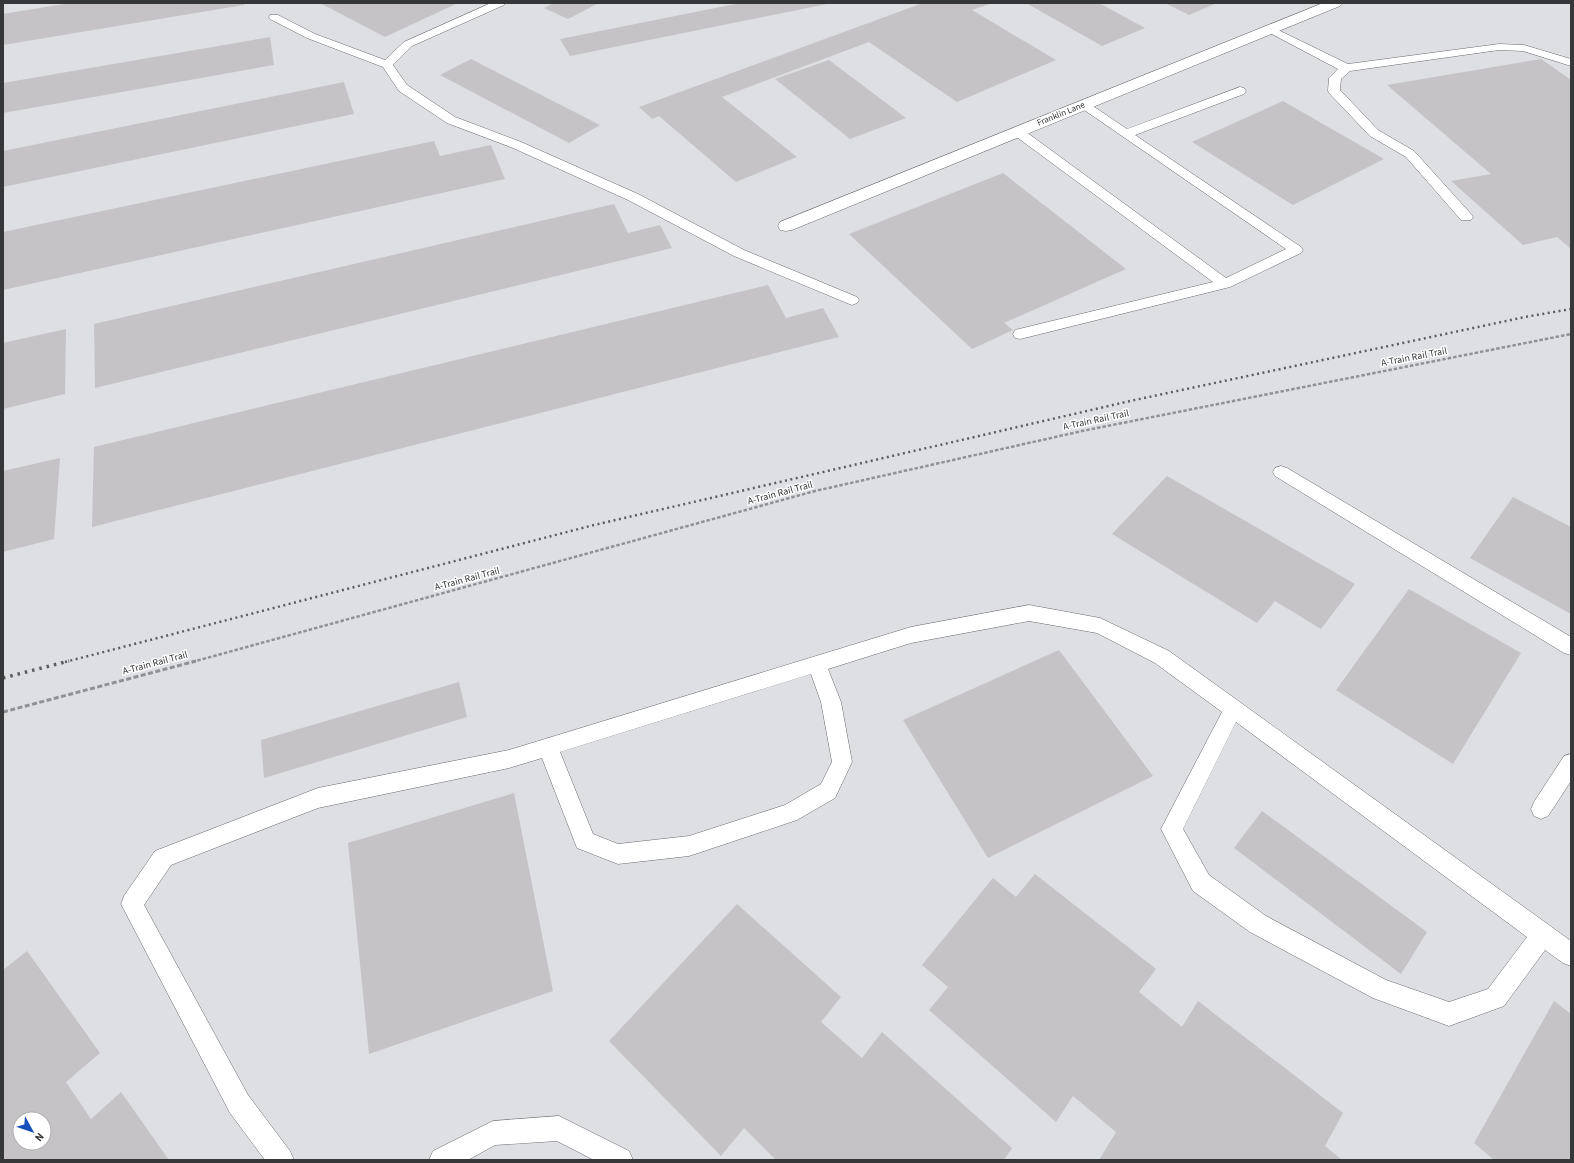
<svg xmlns="http://www.w3.org/2000/svg" width="1574" height="1163" font-family="'Source Sans 3',sans-serif">
<style>
.building{fill:#c6c3c6;fill-rule:evenodd}
.lines{fill:none;stroke-linecap:round;stroke-linejoin:round}
.service-casing{stroke:#686b6d;stroke-width:1}
.minor-casing{stroke:#686b6d;stroke-width:1}
.path-far1{stroke:#909194;stroke-width:2.5;stroke-dasharray:3.5 2;stroke-linecap:butt}
.path{stroke:#909194;stroke-width:3;stroke-dasharray:5 2.5;stroke-linecap:butt}
.service{fill:#fff;fill-rule:evenodd}
.minor{fill:#fff;fill-rule:evenodd}
.rail-far1{stroke:#5c5d5f;stroke-width:2.5;stroke-dasharray:2 3.5;stroke-linecap:butt}
.rail{stroke:#5c5d5f;stroke-width:3.5;stroke-dasharray:2.5 5;stroke-linecap:butt}
.labels{text-anchor:middle;dominant-baseline:central;stroke-width:3;stroke-linejoin:round;paint-order:stroke}
.far-street-label{font-size:9px;fill:#363738;stroke:#fff}
.street-label{font-size:10px;fill:#363738;stroke:#fff}
</style>
<rect width="100%" height="100%" fill="#dddfe3"/>
<path class="building" d="M 70,3 L 244,3 L 244,5 L 3,45 L 3,14 Z
M 320,3 L 458,3 L 385,37 Z
M 554,3 L 599,3 L 568,19 L 544,8 Z
M 740,3 L 827,4 L 570,56 L 560,39 Z
M 923,3 L 992,3 L 972,10 L 1056,60 L 957,102 L 869,42 L 722,97 L 797,157 L 736,182 L 659,116 L 652,119 L 639,107 Z
M 1026,3 L 1099,3 L 1145,28 L 1102,46 Z
M 1165,3 L 1217,3 L 1189,15 Z
M 270,37 L 274,65 L 3,113 L 3,83 Z
M 471,59 L 600,125 L 569,143 L 440,75 Z
M 1541,59 L 1571,80 L 1571,249 L 1557,237 L 1523,245 L 1451,181 L 1491,174 L 1387,85 Z
M 829,60 L 906,118 L 850,139 L 775,79 Z
M 344,82 L 354,114 L 3,187 L 3,151 Z
M 1283,101 L 1384,159 L 1293,205 L 1192,142 Z
M 434,141 L 440,156 L 491,145 L 505,179 L 3,290 L 3,232 Z
M 1003,173 L 1126,269 L 1004,323 L 1013,330 L 972,349 L 849,234 Z
M 614,204 L 628,233 L 660,225 L 672,248 L 95,388 L 94,324 Z
M 768,285 L 786,318 L 823,308 L 839,337 L 92,527 L 94,447 Z
M 66,329 L 65,394 L 3,409 L 3,343 Z
M 60,458 L 54,539 L 3,552 L 3,471 Z
M 1167,476 L 1355,584 L 1321,629 L 1275,601 L 1257,623 L 1112,534 Z
M 1513,497 L 1571,527 L 1571,614 L 1470,558 Z
M 1409,589 L 1521,653 L 1453,764 L 1336,690 Z
M 1059,650 L 1153,776 L 988,858 L 903,720 Z
M 459,682 L 467,717 L 264,778 L 261,740 Z
M 514,793 L 553,991 L 369,1054 L 348,843 Z
M 1262,811 L 1427,932 L 1401,974 L 1234,848 Z
M 1035,874 L 1156,969 L 1139,992 L 1182,1027 L 1198,1001 L 1343,1113 L 1325,1146 L 1342,1160 L 1099,1160 L 1116,1132 L 1073,1096 L 1056,1122 L 929,1010 L 948,987 L 922,965 L 993,878 L 1016,897 Z
M 737,904 L 841,997 L 821,1022 L 862,1058 L 882,1032 L 1012,1148 L 1004,1160 L 776,1160 L 744,1128 L 721,1156 L 609,1041 Z
M 27,951 L 100,1053 L 66,1082 L 91,1119 L 121,1092 L 169,1160 L 3,1160 L 3,970 ZM 20,1119 L 44,1119 L 44,1143 L 20,1143 Z
M 1554,1001 L 1571,1014 L 1571,1160 L 1494,1160 L 1474,1143 Z"/>
<g class="lines">
<defs>
<path id="service" d="M 491,3 L 505,3 L 504,5 L 412,46 L 393,65 L 407,85 L 455,117 L 521,142 L 638,194 L 744,250 L 857,297 L 859,300 L 857,303 L 852,305 L 847,303 L 734,256 L 628,200 L 513,148 L 447,123 L 399,91 L 383,67 L 307,38 L 270,19 L 269,17 L 270,15 L 278,15 L 315,34 L 385,60 L 404,42 Z
M 1270,26 L 1348,64 L 1499,44 L 1524,45 L 1571,59 L 1571,66 L 1523,51 L 1499,50 L 1350,71 L 1341,79 L 1340,90 L 1378,130 L 1414,151 L 1471,214 L 1473,217 L 1471,220 L 1461,220 L 1406,157 L 1370,136 L 1330,94 L 1328,91 L 1329,78 L 1338,69 L 1266,31 L 1264,29 L 1266,27 Z
M 1240,87 L 1244,88 L 1246,91 L 1244,94 L 1135,135 L 1301,247 L 1303,250 L 1301,253 L 1230,287 L 1020,339 L 1015,338 L 1013,334 L 1015,330 L 1213,282 L 1014,135 L 1012,132 L 1014,129 L 1022,129 L 1226,278 L 1286,249 L 1077,105 L 1079,102 L 1087,102 L 1127,129 Z
M 1281,466 L 1287,468 L 1571,637 L 1571,655 L 1564,653 L 1275,476 L 1273,472 L 1275,468 Z
M 1029,605 L 1100,618 L 1169,651 L 1571,941 L 1571,966 L 1563,963 L 1545,950 L 1504,1006 L 1449,1026 L 1373,998 L 1250,932 L 1193,891 L 1161,829 L 1222,712 L 1155,663 L 1097,633 L 1029,621 L 911,643 L 828,669 L 841,702 L 852,762 L 835,798 L 797,820 L 689,856 L 618,864 L 577,848 L 542,758 L 509,768 L 318,808 L 171,865 L 144,905 L 248,1095 L 290,1151 L 294,1160 L 265,1160 L 230,1113 L 121,904 L 124,896 L 155,851 L 318,788 L 509,750 L 911,627 ZM 811,674 L 821,702 L 832,762 L 821,784 L 785,805 L 689,836 L 618,844 L 593,834 L 560,752 ZM 1236,722 L 1527,937 L 1488,989 L 1449,1002 L 1386,980 L 1266,916 L 1209,875 L 1183,829 Z
M 1571,754 L 1571,781 L 1548,816 L 1541,819 L 1534,816 L 1531,809 L 1534,802 L 1564,756 Z
M 559,1116 L 629,1151 L 633,1160 L 594,1160 L 557,1141 L 495,1145 L 468,1160 L 429,1160 L 433,1151 L 493,1121 Z"/>
<path id="minor" d="M 1323,3 L 1342,3 L 1340,6 L 792,230 L 786,231 L 780,230 L 778,226 L 780,222 Z"/>
</defs>
<use href="#service" class="service-casing"/>
<use href="#minor" class="minor-casing"/>
<path class="path-far1" d="M 192,662 L 815,491 L 1082,431 L 1571,334"/>
<path class="path" d="M 3,712 L 196,661"/>
<use href="#service" class="service"/>
<use href="#minor" class="minor"/>
<path class="rail-far1" d="M 65,662 L 594,525 L 1130,401 L 1525,317 L 1571,309"/>
<path class="rail" d="M 3,678 L 69,661"/>
</g>
<g class="labels">
<g class="far-street-label">
<text transform="translate(1061 114) rotate(-22)">Franklin Lane</text>
</g>
<g class="street-label">
<text transform="translate(1414 357) rotate(-11)">A-Train Rail Trail</text>
<text transform="translate(1096 420) rotate(-12)">A-Train Rail Trail</text>
<text transform="translate(780 493) rotate(-15)">A-Train Rail Trail</text>
<text transform="translate(467 579) rotate(-15)">A-Train Rail Trail</text>
<text transform="translate(155 663) rotate(-15)">A-Train Rail Trail</text>
</g>
</g>
<rect width="1574" height="1163" fill="none" stroke="#363738" stroke-width="8"/>
<g transform="translate(32 1131) rotate(130)"><circle r="19" fill="#ffffff" stroke="#afafaf"/>
<path d="M0-3L7 15L0 10L-7 15Z" fill="#164eba"/>
<text y="-6" font-size="11" font-weight="bold" text-anchor="middle" fill="#363738">N</text>
</g>
</svg>
